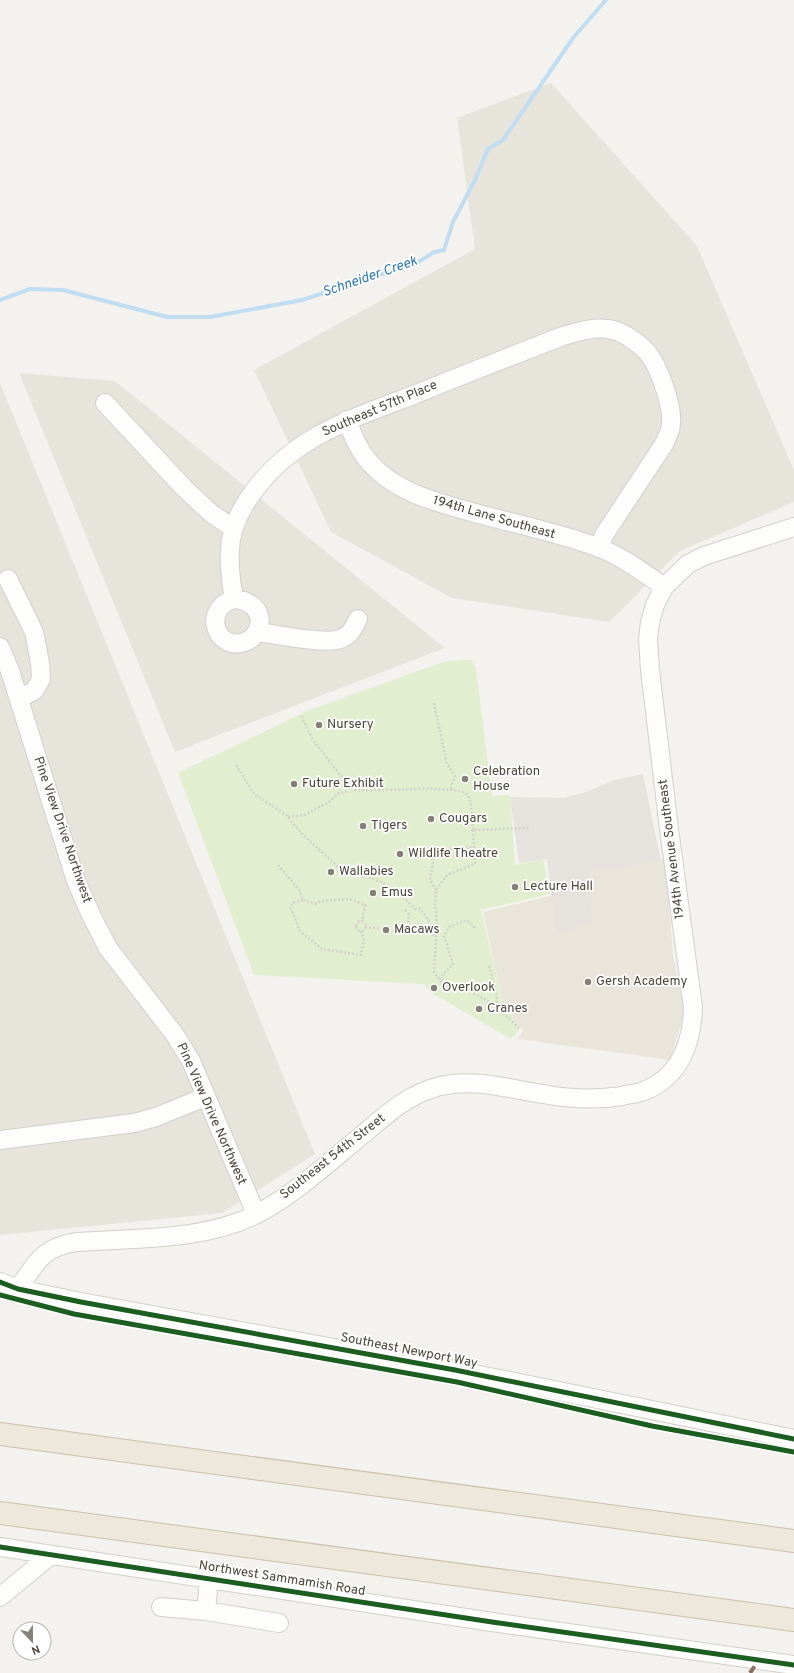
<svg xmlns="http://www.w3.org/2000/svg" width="794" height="1673" font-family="Overpass,sans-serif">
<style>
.residential{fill:#e7e4dc}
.education{fill:#eae5da}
.green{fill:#e1eecf}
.parking{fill:#e6e3df}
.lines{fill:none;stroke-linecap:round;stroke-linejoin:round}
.stream{stroke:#c0ddf1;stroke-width:4}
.minor-casing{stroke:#d2d0cb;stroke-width:20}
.highway-casing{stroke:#ccbfa9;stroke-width:24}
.path{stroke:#d3d2cc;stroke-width:2.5;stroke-dasharray:2 2;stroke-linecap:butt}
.minor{stroke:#fdfdfc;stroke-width:18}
.highway{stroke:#ede8db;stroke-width:22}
.quiet{stroke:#8d6e63;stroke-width:4;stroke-dasharray:8 4;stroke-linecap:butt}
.cycleway-casing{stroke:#fff;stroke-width:8}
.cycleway{stroke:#1b5e20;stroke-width:5}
.poi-dot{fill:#868178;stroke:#fff;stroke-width:1.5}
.labels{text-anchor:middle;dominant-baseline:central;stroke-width:3.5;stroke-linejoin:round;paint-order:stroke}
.street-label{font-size:13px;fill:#4b4439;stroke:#fff}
.poi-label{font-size:13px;fill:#4b4439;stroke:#fff;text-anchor:start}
.water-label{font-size:14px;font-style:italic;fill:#2e7ab2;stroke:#fff}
</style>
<rect width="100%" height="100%" fill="#f4f2ee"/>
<path class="residential" d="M 551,83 L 697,246 L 794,470 L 794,502 L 680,551 L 609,622 L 452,598 L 331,532 L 254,370 L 475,249 L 457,118 Z
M 19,373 L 115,381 L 445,648 L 175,752 Z
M 0,383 L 315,1154 L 222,1213 L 0,1235 Z"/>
<path class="education" d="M 666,859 L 673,956 L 685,1011 L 670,1060 L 518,1039 L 523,1030 L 504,1007 L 483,912 L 558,894 L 581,871 Z"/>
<path class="green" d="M 464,660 L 471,660 L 476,668 L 492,796 L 510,795 L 515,865 L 543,859 L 550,894 L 481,910 L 504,1007 L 521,1028 L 511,1039 L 430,992 L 424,984 L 254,975 L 178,773 L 307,711 L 443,662 Z"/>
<path class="parking" d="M 643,774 L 661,861 L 590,872 L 592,922 L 572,930 L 556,933 L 547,859 L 519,863 L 510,797 L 563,798 L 586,792 L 614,780 Z"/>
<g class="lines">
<path class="stream" d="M 0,300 L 30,289 L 63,290 L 167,317 L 210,317 L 302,300 L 417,263 L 434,252 L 444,250 L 453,222 L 475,180 L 488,149 L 503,140 L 573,38 L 606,0"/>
<defs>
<path id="minor" d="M 105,403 L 184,488 L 212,514 L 233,528
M 347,420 C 352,433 357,447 366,458 C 392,492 436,502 475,513 C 516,524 560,533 600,548 C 624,558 643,572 664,587
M 8,579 L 34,632 L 40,663 L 41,679 L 35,690 L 19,699
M 234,599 C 201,609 216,652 245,642 C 252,639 257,634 259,626 C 263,610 249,600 234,599 C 231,583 229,567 230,551 C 230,531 239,512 251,495 C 291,437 353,418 416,394 C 465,374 514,355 563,336 C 577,332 592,327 608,329 C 622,331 637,342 647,352 C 659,366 673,406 671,424 C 671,431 667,437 664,444 L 604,535 L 599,548
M 257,632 C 276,634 328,646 343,638 C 351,634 354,627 358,619
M 0,647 L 10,671 L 76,881 L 92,917 L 108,948 L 175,1035 L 191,1061 L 256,1214
M 0,1140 L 134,1123 L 156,1117 L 205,1097
M 0,1282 L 18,1289 L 81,1302 L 455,1370 L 794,1439
M 18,1289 C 37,1262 41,1248 76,1242 C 134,1238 204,1241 257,1214 C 295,1194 328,1163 361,1136 C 386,1115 408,1094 440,1086 C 475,1078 509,1089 543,1094 C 569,1099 596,1100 622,1096 C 629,1094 637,1094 644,1091 C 680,1077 692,1043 693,1007 L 669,829 L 650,670 L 648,639 L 650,622 L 655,605 L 664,587 L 688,564 L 704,556 L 794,527
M 0,1547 L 492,1622 L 794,1665
M 209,1579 L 206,1611 L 279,1623
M 0,1597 L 51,1555
M 161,1607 L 206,1611"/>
<path id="highway" d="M 0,1434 L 794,1541
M 0,1513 L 794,1620"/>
</defs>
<use href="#minor" class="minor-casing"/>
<use href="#highway" class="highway-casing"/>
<path class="path" d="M 434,703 L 447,764 L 455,776 L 450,790
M 301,716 L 313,740 L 349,786 L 354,790 C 373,792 457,784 467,794 C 472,799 472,822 473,830 L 530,828
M 236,765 L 254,794 L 286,815 L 303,835 L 347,875 C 377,875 394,887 415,909 L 420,909 L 427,918 L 436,936
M 288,817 L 304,815 L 329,802 L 339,793 L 349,791
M 473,830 L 475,864 L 447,875 L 436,890 L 435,906 L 437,923 L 434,972 L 444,985 C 476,989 497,1006 519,1028
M 278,865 L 300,891 L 303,900 L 315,904 L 322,901 L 350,899 L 365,905 L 362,922
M 436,890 L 430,880 L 433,863 L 431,851 L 474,847
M 303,900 L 292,903 L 291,909 L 300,931 L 322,949 L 361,955 L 364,939 L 361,931
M 405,910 L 409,914 L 408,923 L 410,930
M356 926a5 5 0 1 1 10 0a5 5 0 1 1-10 0Z
M 365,927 L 403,931 L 414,929 L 436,936
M 489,966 L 497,997 L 496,1006
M 439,979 L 453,964 L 444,936 L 449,927 L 464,921 L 470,922 L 476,930"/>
<use href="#minor" class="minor"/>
<use href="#highway" class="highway"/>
<path class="quiet" d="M 750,1673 L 759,1660"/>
<defs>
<path id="cycleway" d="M 0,1282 L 18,1289 L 81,1302 L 455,1370 L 794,1439
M 0,1295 L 74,1314 L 457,1382 L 652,1426 L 794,1452
M 0,1547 L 492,1622 L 794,1665"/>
</defs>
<use href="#cycleway" class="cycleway-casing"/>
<use href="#cycleway" class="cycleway"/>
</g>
<g class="poi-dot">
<circle cx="319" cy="725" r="4"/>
<circle cx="465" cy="779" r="4"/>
<circle cx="294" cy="784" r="4"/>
<circle cx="431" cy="819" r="4"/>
<circle cx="363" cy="826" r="4"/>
<circle cx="400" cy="854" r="4"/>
<circle cx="331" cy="872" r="4"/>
<circle cx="515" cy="887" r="4"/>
<circle cx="373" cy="893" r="4"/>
<circle cx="386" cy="930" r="4"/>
<circle cx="588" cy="982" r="4"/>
<circle cx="434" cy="988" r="4"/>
<circle cx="479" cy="1009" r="4"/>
</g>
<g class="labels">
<g class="street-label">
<text transform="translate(380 409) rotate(-23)">Southeast 57th Place</text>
<text transform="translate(494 518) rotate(16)">194th Lane Southeast</text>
<text transform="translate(62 830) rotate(71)">Pine View Drive Northwest</text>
<text transform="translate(672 849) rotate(-97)">194th Avenue Southeast</text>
<text transform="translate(211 1114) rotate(66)">Pine View Drive Northwest</text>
<text transform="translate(333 1157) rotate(-38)">Southeast 54th Street</text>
<text transform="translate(409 1351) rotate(11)">Southeast Newport Way</text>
<text transform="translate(282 1579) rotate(9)">Northwest Sammamish Road</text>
</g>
<g class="poi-label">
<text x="327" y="725">Nursery</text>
<text x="473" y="772">Celebration<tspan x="473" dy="15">House</tspan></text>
<text x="302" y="784">Future Exhibit</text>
<text x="439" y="819">Cougars</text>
<text x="371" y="826">Tigers</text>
<text x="408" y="854">Wildlife Theatre</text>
<text x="339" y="872">Wallabies</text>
<text x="523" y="887">Lecture Hall</text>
<text x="381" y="893">Emus</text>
<text x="394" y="930">Macaws</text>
<text x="596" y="982">Gersh Academy</text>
<text x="442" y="988">Overlook</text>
<text x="487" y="1009">Cranes</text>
</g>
<g class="water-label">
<text transform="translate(370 277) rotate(-19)">Schneider Creek</text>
</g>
</g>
<g transform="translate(32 1641) rotate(158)"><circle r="19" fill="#ffffff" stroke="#b7b4b0"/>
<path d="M0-3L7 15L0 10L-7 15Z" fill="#868178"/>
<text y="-6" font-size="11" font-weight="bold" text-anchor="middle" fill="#4b4439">N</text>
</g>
</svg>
